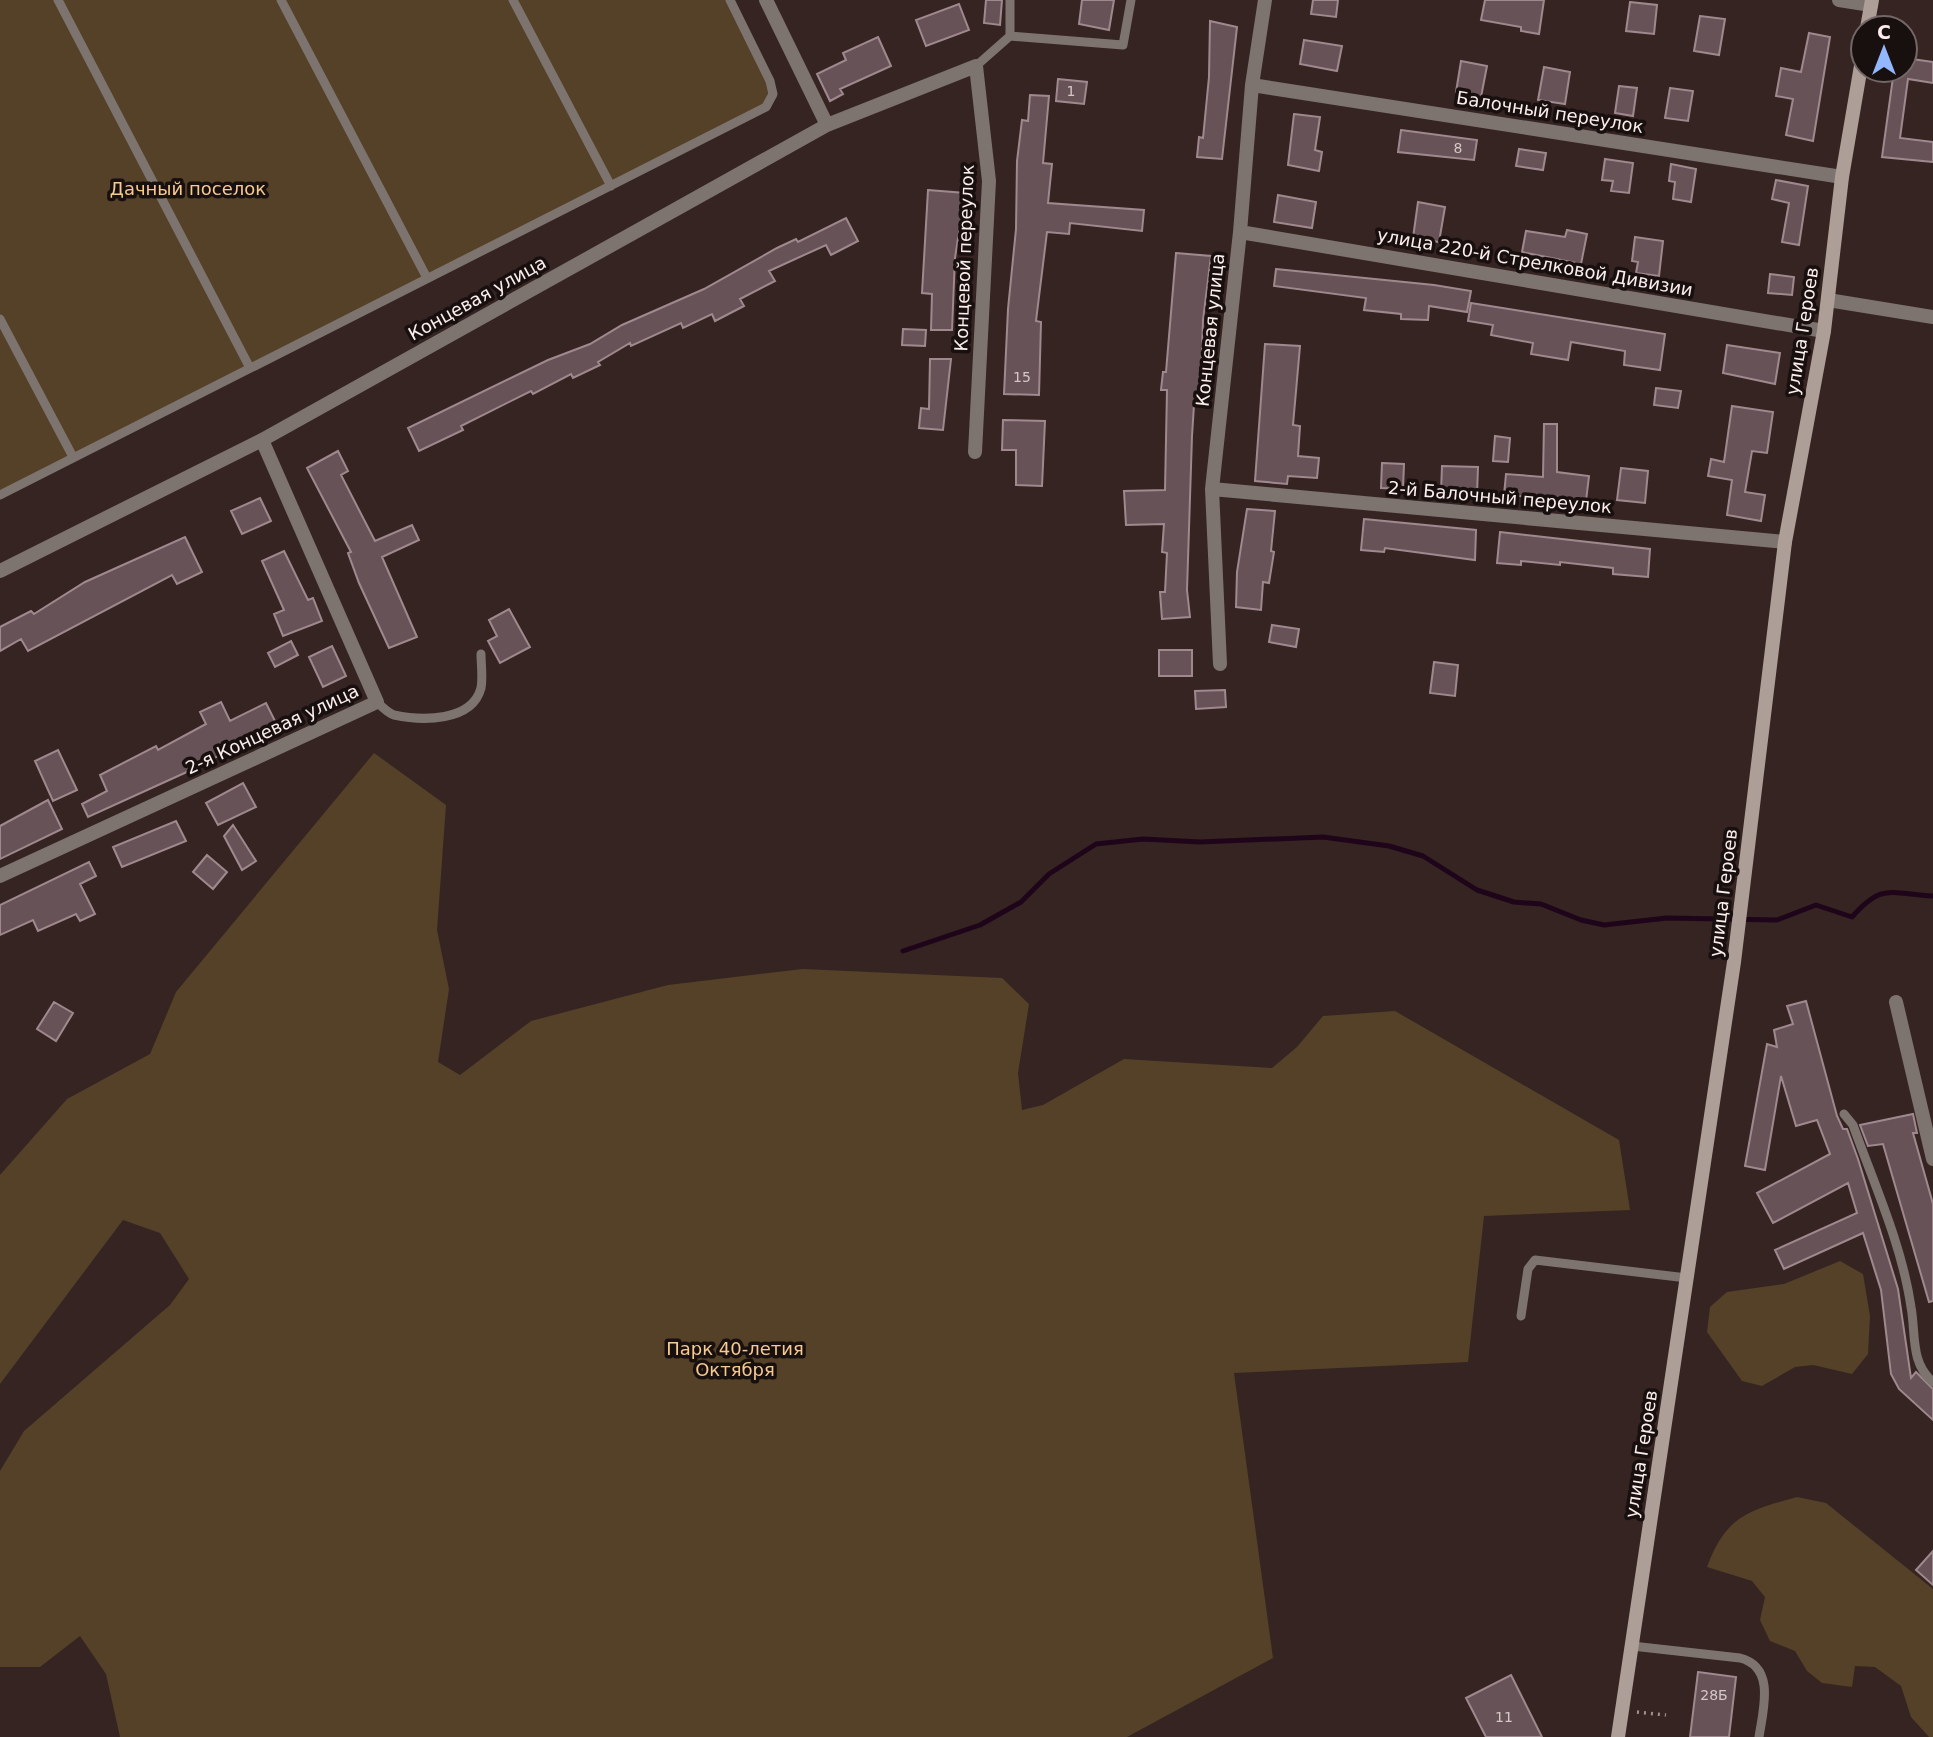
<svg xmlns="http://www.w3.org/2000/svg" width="1933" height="1737" font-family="'DejaVu Sans',sans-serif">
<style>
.green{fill:#544128}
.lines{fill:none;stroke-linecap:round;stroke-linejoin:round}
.stream{stroke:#1f051a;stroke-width:5}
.building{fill:#675258;stroke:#9f898f;stroke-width:2}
.path{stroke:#a0918f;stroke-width:3.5;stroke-dasharray:2 5;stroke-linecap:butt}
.lane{stroke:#7d7470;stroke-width:9}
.street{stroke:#7d7470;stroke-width:14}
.secondary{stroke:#ad9f98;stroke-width:14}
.labels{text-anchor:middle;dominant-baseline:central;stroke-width:7;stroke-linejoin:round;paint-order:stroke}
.number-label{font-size:14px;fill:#d6c7c7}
.street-label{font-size:18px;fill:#fbeeec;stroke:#180f0f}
.park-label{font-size:18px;fill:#f6ca91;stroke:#180f0f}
</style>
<rect width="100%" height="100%" fill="#362422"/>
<path class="green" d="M 0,0 L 730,0 L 773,94 L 766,107 L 0,495 Z
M 374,753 L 446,805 L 437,930 L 449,989 L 438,1062 L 460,1075 L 531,1021 L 668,985 L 803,969 L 1002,978 L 1029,1004 L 1018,1073 L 1022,1110 L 1043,1105 L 1124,1059 L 1272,1068 L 1297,1047 L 1323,1016 L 1395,1011 L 1619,1140 L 1630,1210 L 1484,1216 L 1468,1362 L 1234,1373 L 1273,1658 L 1127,1737 L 120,1737 L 106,1674 L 80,1636 L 40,1667 L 0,1667 L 0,1471 L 24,1431 L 170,1305 L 189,1279 L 160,1233 L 123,1220 L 0,1384 L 0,1175 L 67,1099 L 150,1054 L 176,992 Z
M 1840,1261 L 1863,1274 L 1870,1316 L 1868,1354 L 1852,1374 L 1813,1365 L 1795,1367 L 1762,1386 L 1742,1381 L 1707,1332 L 1710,1307 L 1727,1292 L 1784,1284 Z
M 1797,1497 L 1826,1503 L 1933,1589 L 1933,1737 L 1929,1737 L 1911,1717 L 1901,1686 L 1875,1667 L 1855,1666 L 1852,1687 L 1822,1683 L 1807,1671 L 1795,1651 L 1770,1641 L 1760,1620 L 1765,1597 L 1752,1581 L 1707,1567 C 1726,1516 1747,1511 1797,1497 Z"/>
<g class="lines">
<path class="stream" d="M 903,951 L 980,925 L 1021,902 L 1049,874 L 1096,844 L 1143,839 L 1200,842 L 1323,837 L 1389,846 L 1423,856 L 1477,890 L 1514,902 L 1541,904 L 1581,920 L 1604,925 L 1667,918 L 1777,920 L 1816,905 L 1852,917 C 1883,882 1890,894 1933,896"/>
</g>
<path class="building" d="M 986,0 L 1002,0 L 1000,25 L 984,23 Z
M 1082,0 L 1114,0 L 1109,30 L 1079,24 Z
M 1313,0 L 1338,0 L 1336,17 L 1311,14 Z
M 1485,0 L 1544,0 L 1539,34 L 1521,31 L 1521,27 L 1481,20 Z
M 1630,2 L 1657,5 L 1654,34 L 1626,31 Z
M 959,4 L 969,30 L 926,46 L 916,20 Z
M 1700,16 L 1725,19 L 1719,55 L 1694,51 Z
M 1210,21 L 1237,27 L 1222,159 L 1197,157 L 1199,137 L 1203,138 L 1209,77 Z
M 1809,33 L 1830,37 L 1813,141 L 1786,135 L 1793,99 L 1776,96 L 1781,68 L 1801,72 Z
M 878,37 L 891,66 L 840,89 L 843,94 L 830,101 L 817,74 L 846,60 L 843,53 Z
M 1304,40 L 1342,46 L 1337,71 L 1300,64 Z
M 1905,58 L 1933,62 L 1933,83 L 1908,79 L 1900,138 L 1933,142 L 1933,162 L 1882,157 L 1894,70 L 1905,70 Z
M 1461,61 L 1487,66 L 1481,97 L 1456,92 Z
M 1544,67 L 1570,72 L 1565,104 L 1538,100 Z
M 1058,79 L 1087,82 L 1084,104 L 1056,101 Z
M 1619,86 L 1637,88 L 1633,116 L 1615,113 Z
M 1670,88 L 1693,91 L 1688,121 L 1665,118 Z
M 1030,95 L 1049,96 L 1043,163 L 1052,164 L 1048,203 L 1144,210 L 1142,231 L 1070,223 L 1069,234 L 1047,232 L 1036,321 L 1041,322 L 1039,395 L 1004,394 L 1008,309 L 1016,229 L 1017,161 L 1022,120 L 1028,121 Z
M 1294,114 L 1320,117 L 1315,150 L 1322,152 L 1319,171 L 1288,165 Z
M 1401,130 L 1477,140 L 1474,160 L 1398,152 Z
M 1519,149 L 1546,153 L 1543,170 L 1516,166 Z
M 1605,159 L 1633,163 L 1629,193 L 1611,191 L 1613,181 L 1602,180 Z
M 1671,164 L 1696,169 L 1691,202 L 1673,199 L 1675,182 L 1669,181 Z
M 1776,180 L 1808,186 L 1799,245 L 1782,242 L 1789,203 L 1772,199 Z
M 928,190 L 965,193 L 955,258 L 952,330 L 931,330 L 932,294 L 922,293 Z
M 1278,195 L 1316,202 L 1312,228 L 1274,222 Z
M 1418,202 L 1445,207 L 1439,242 L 1413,238 Z
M 846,218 L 858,241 L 831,255 L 826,245 L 769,271 L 775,281 L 740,299 L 744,306 L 715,321 L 712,314 L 683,328 L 681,323 L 631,346 L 630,343 L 598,362 L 600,365 L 573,378 L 571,374 L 533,394 L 531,391 L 461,426 L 463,430 L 419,451 L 408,428 L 548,360 L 590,344 L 622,325 L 704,289 L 777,248 L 796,239 L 798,242 Z
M 1567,230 L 1587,234 L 1581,264 L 1522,252 L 1526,231 L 1565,237 Z
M 1635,237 L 1663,241 L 1659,276 L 1636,273 L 1638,262 L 1632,261 Z
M 1176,253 L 1211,256 L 1203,320 L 1200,406 L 1194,405 L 1192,436 L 1187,590 L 1190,617 L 1162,619 L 1160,592 L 1165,592 L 1167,553 L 1162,552 L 1164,524 L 1126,525 L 1124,491 L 1165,490 L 1167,390 L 1161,390 L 1163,372 L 1166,372 Z
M 1276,269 L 1434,285 L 1471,291 L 1467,312 L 1429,306 L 1428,320 L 1401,319 L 1401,314 L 1364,310 L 1366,298 L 1274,286 Z
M 1770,274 L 1794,277 L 1792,295 L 1768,293 Z
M 1471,303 L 1665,334 L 1660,370 L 1624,365 L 1625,351 L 1571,342 L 1568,360 L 1531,354 L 1533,343 L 1491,335 L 1493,325 L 1468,321 Z
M 903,329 L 926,330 L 925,346 L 902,345 Z
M 1265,344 L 1300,346 L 1293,425 L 1300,426 L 1298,456 L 1319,458 L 1317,478 L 1288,476 L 1287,484 L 1255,481 Z
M 1727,345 L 1780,353 L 1775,384 L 1723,373 Z
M 930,359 L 951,359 L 943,430 L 919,428 L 921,408 L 929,409 Z
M 1656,388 L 1681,391 L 1678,408 L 1654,405 Z
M 1732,406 L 1773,412 L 1767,453 L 1752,451 L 1745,492 L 1765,495 L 1761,521 L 1727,515 L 1732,480 L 1708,476 L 1711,459 L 1724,462 Z
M 1003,420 L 1045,421 L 1042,486 L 1016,485 L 1016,450 L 1002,450 Z
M 1544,424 L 1557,424 L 1557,472 L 1589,476 L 1586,501 L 1504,495 L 1506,474 L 1543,477 Z
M 1495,436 L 1510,438 L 1508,462 L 1493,461 Z
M 338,451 L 348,471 L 341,475 L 375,541 L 412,525 L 419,540 L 382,557 L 417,637 L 389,648 L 359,583 L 348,553 L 351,552 L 307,468 Z
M 1382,463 L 1404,464 L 1403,489 L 1381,488 Z
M 1442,466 L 1478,467 L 1477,494 L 1441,492 Z
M 1621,468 L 1648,471 L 1645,503 L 1617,500 Z
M 260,498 L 271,521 L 242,534 L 231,511 Z
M 1247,509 L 1275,511 L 1271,551 L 1274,552 L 1269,583 L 1263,582 L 1261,610 L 1236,607 L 1237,572 Z
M 1364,519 L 1476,530 L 1475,560 L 1385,548 L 1384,552 L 1361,550 Z
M 1500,532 L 1650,549 L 1648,577 L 1613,574 L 1613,568 L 1560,562 L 1560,565 L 1521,561 L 1521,565 L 1497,563 Z
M 185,537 L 202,572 L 177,584 L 172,575 L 28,651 L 21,639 L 0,651 L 0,627 L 31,611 L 34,614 L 85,582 Z
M 284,551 L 308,600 L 313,598 L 322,621 L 283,636 L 274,614 L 284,610 L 262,561 Z
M 509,609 L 530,647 L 500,663 L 488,641 L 497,636 L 489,620 Z
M 1272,625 L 1299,629 L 1296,647 L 1269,642 Z
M 291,641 L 298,655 L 275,667 L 268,653 Z
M 332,646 L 346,676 L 323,687 L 309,657 Z
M 1159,650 L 1192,650 L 1192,676 L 1159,676 Z
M 1434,662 L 1458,665 L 1455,696 L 1430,693 Z
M 1225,690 L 1226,707 L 1196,709 L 1195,691 Z
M 221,702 L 230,721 L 266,703 L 279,729 L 259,740 L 257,736 L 189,771 L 88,817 L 82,804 L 107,791 L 100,775 L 156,746 L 158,750 L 206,724 L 200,712 Z
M 58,750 L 77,790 L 53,801 L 35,761 Z
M 243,783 L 256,807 L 218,825 L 206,803 Z
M 48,800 L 62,829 L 0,859 L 0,826 Z
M 176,821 L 186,841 L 122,867 L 113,847 Z
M 233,825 L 256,861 L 242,870 L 224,836 Z
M 207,855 L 227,872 L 213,889 L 193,872 Z
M 89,862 L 96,876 L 80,884 L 95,914 L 80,921 L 76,914 L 38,931 L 33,920 L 0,935 L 0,905 Z
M 1806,1001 L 1837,1116 L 1843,1129 L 1847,1129 L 1858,1159 L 1898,1289 L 1911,1378 L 1916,1372 L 1933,1389 L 1933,1420 L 1899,1389 L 1891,1374 L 1881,1290 L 1863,1233 L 1784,1269 L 1775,1250 L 1857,1213 L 1848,1183 L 1773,1223 L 1757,1193 L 1830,1154 L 1817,1120 L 1796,1126 L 1781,1076 L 1765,1170 L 1745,1166 L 1767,1044 L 1777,1047 L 1774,1030 L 1793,1024 L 1787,1006 Z
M 54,1002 L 73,1013 L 56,1041 L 37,1029 Z
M 1913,1114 L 1917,1133 L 1913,1133 L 1933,1204 L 1933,1301 L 1929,1302 L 1883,1144 L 1868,1146 L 1860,1125 Z
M 1933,1551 L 1933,1585 L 1916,1570 Z
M 1698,1672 L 1736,1677 L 1729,1737 L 1690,1737 Z
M 1511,1675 L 1542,1737 L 1486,1737 L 1466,1698 Z"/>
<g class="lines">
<path class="path" d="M 1637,1712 L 1666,1715"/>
<path class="lane" d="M 58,0 L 250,368
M 281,0 L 427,278
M 513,0 L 611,186
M 1010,0 L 1010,36
M 976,66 L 1010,36 L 1123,45 L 1131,0
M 0,319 L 73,457
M 0,495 L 766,107 L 773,94 L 770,81 L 730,0
M 377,702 C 382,707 388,713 394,715 C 422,721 472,722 481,688 C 483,678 481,664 481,654
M 1844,1114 L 1853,1125 C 1874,1184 1902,1245 1911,1307 C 1916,1334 1910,1363 1933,1382
M 1521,1316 L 1528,1269 L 1535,1260 L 1687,1278
M 1632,1646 L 1740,1658 C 1776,1667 1763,1710 1759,1737"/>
<path class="street" d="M 766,0 L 827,125
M 1839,0 L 1871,5
M 1252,85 L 1842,177
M 1240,232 L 1824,331
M 1828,300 L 1933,317
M 1212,489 L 1785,542
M 0,571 L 262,440 L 827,125 L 976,66 L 989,181 L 975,452
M 1220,664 L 1212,489 L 1240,232 L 1252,85 L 1265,0
M 0,876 L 377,702 L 262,440
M 1896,1002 L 1933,1159"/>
<path class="secondary" d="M 1867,28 L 1872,0
M 1618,1737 L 1734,962 L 1785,542 L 1824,331 L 1842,177 L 1863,54"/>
</g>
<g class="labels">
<g class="number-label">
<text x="1071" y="91">1</text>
<text x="1458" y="148">8</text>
<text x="1022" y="377">15</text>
<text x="1714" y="1695">28Б</text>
<text x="1504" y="1717">11</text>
</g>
<g class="street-label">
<text transform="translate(1550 112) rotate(9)">Балочный переулок</text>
<text transform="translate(964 258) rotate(-88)">Концевой переулок</text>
<text transform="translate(1535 262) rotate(10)">улица 220-й Стрелковой Дивизии</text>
<text transform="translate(477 298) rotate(-29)">Концевая улица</text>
<text transform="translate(1210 330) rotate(-84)">Концевая улица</text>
<text transform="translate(1802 331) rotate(-81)">улица Героев</text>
<text transform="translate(1500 497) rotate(5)">2-й Балочный переулок</text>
<text transform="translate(272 729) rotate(-25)">2-я Концевая улица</text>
<text transform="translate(1723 893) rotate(-83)">улица Героев</text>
<text transform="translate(1641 1454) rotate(-81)">улица Героев</text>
</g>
<g class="park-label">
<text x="188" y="188">Дачный поселок</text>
<text x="735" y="1348">Парк 40-летия<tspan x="735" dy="21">Октября</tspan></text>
</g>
</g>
<g transform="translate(1884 49)"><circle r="33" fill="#180f0f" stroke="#736867" stroke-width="2"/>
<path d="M0-5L12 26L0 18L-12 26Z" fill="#93b7fd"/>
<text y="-10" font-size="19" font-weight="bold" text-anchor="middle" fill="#fbeeec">С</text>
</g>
</svg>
